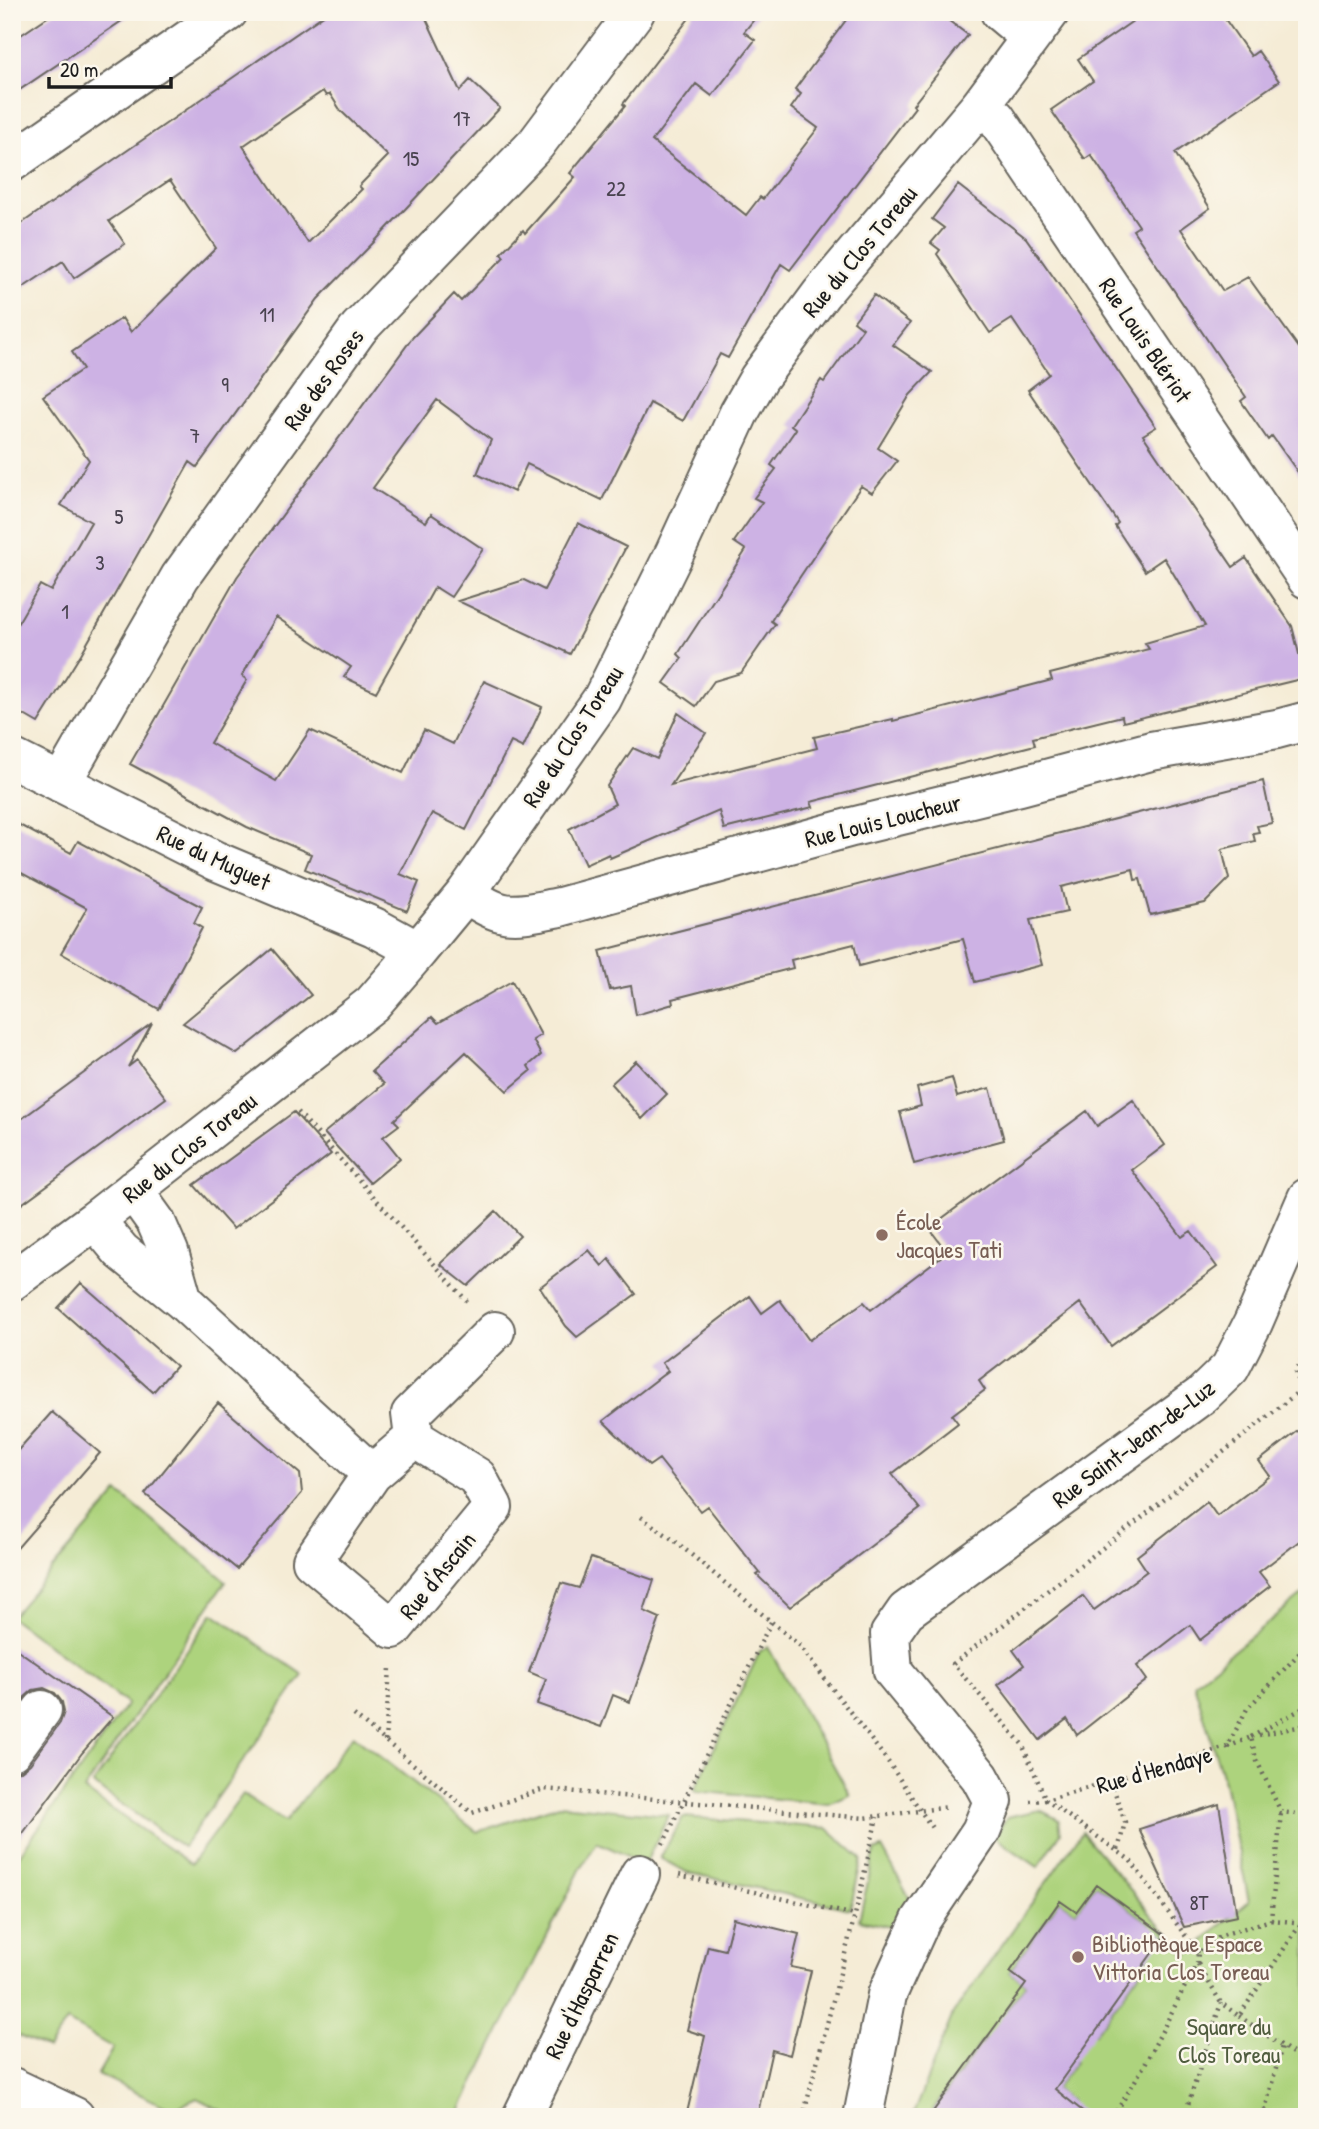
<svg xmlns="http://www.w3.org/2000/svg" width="1319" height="2129" font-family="'Patrick Hand',sans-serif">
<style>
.green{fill:#add37d;stroke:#64784c;stroke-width:2}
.building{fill:#cdb2e4;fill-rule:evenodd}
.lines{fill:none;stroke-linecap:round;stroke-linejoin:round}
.minor-casing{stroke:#68655d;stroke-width:42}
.path{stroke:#68655d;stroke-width:4.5;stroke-dasharray:2 5;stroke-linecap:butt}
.minor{stroke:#fff;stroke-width:38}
.education-dot{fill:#8d6e63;stroke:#fbf7ec;stroke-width:2.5}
.labels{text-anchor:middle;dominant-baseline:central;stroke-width:5;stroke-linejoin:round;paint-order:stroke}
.number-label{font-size:21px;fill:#48424e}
.street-label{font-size:24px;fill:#1c1c1c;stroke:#fbf7ec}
.education-label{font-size:24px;fill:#785e54;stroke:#fbf7ec;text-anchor:start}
.park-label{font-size:24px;fill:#4f5c3e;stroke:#fbf7ec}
</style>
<rect width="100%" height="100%" fill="#fbf7ec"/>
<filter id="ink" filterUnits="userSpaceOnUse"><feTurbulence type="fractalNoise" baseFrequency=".0143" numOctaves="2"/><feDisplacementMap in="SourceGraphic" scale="14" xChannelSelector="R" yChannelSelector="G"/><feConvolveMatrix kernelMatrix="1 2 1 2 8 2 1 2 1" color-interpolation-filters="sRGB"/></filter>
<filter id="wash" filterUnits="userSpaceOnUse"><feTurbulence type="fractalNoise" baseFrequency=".00686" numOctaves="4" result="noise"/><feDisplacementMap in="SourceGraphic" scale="28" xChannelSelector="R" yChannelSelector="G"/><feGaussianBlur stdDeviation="1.57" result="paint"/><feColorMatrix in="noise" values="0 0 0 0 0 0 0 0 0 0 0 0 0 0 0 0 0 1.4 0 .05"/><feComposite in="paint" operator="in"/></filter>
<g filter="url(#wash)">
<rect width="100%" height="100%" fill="#f5ecd6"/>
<path class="green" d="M 118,1492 L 226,1581 L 84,1790 L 191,1864 L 243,1794 L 285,1822 L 353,1735 L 477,1832 L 559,1805 L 669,1815 L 645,1864 L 597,1842 L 580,1870 L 457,2117 L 234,2117 L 197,2098 L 172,2110 L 98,2074 L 113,2048 L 67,2021 L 48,2049 L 12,2033 L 12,1865 L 127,1704 L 12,1618 L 12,1616 Z
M 1307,1591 L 1307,2117 L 1061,2117 L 1071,2102 L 1055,2089 L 1075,2062 L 1061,2051 L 1079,2023 L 1095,2034 L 1146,1963 L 1130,1951 L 1150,1924 L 1096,1885 L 1076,1912 L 1060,1901 L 1010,1972 L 1026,1984 L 1006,2010 L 1020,2022 L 1001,2051 L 984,2039 L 933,2110 L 940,2117 L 912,2117 L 953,2014 L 1082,1832 L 1186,1956 L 1249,1901 L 1224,1782 L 1194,1683 Z
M 213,1613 L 303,1675 L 183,1847 L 93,1784 Z
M 768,1647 L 850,1795 L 829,1804 L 694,1791 L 760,1651 Z
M 1040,1810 L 1059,1820 L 1061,1833 L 1038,1867 L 994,1837 L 1007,1817 Z
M 683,1817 L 827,1828 L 862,1859 L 850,1909 L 686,1872 L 660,1858 Z
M 882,1848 L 912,1903 L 894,1928 L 859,1920 L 875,1851 Z"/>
<g id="blocks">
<path class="building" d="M 55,12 L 135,12 L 12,95 L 12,41 Z
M 328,12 L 423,12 L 460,91 L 470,80 L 500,108 L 377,239 L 318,299 L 197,467 L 190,462 L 81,654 L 38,723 L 12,708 L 12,633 L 40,585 L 51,591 L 91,522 L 61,505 L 89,460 L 43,396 L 83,369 L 72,352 L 122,318 L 131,332 L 216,248 L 170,180 L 109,221 L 125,244 L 74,278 L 63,261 L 12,295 L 12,230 ZM 323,91 L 326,96 L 330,94 L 341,111 L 388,156 L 359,186 L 362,189 L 308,243 L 243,146 Z
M 694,12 L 760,12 L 744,32 L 755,40 L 712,96 L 696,84 L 652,141 L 746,215 L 760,197 L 763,199 L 818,128 L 791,108 L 801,94 L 795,89 L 852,12 L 937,12 L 968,35 L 913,105 L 915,107 L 790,270 L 781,264 L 728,358 L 720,354 L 683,421 L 650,403 L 602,500 L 527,464 L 514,492 L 477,474 L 491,440 L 437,400 L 373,488 L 426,522 L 431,514 L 483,549 L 451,597 L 435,587 L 376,692 L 344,677 L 351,667 L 276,617 L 242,676 L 247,680 L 210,743 L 276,781 L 310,730 L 403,773 L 424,730 L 453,744 L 484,681 L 542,707 L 523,748 L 511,742 L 466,830 L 432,813 L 400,874 L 419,882 L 407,911 L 305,869 L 311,854 L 247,827 L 130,764 L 237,577 L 413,337 L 454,294 L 461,301 L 504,257 L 501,253 L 523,230 L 525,233 L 575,177 L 570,173 L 625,106 L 623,104 Z
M 1146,12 L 1220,12 L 1251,56 L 1258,51 L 1279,81 L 1175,153 L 1210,208 L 1181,229 L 1223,291 L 1248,277 L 1307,359 L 1307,485 L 1272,436 L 1268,440 L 1241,401 L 1246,397 L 1133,230 L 1139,226 L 1091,155 L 1085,159 L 1051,110 L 1093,81 L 1078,59 Z
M 958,185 L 1026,238 L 1064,292 L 1156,427 L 1143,435 L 1183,494 L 1233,567 L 1246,558 L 1292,626 L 1305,678 L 1123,722 L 1122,716 L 1033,738 L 1035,745 L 811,802 L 813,807 L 724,829 L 719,811 L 610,858 L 609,854 L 585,865 L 569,829 L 615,804 L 607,786 L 633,748 L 657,759 L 678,713 L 706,733 L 671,785 L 817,748 L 814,737 L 893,719 L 893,721 L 1052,680 L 1050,674 L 1149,649 L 1145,643 L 1205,626 L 1164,558 L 1145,571 L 1115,526 L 1118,523 L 1028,390 L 1049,374 L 1012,319 L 990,333 L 937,254 L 940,250 L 931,243 L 944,228 L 932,219 Z
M 874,295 L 910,323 L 893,345 L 932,372 L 910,395 L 878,448 L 897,461 L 872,493 L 861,486 L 777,611 L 771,621 L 775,624 L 741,673 L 714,681 L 696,706 L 664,683 L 682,658 L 678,654 L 746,550 L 734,542 L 762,502 L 754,498 L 776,469 L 771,465 L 796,429 L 791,425 L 821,380 L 824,382 L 863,328 L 854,321 Z
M 578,523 L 626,547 L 570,654 L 458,601 L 524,580 L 544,590 Z
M 1263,781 L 1272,823 L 1257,826 L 1259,832 L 1253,833 L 1255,841 L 1222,849 L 1229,879 L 1205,903 L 1150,915 L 1140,879 L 1135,880 L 1133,869 L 1061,887 L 1067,912 L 1030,920 L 1042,965 L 975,982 L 963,939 L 859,966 L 854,944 L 791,960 L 793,968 L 672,999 L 673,1004 L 636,1015 L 631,986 L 610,990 L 600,951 Z
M 12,821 L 71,853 L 78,841 L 202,907 L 194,923 L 202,928 L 159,1009 L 61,953 L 87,908 L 12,868 Z
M 272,949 L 311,995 L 237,1054 L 183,1023 Z
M 512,981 L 541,1035 L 533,1040 L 541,1055 L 528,1066 L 531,1071 L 507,1091 L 466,1052 L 394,1120 L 399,1125 L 383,1137 L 400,1158 L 370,1183 L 324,1133 L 384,1084 L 372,1071 L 432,1017 L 438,1023 Z
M 152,1023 L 128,1067 L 137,1060 L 166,1098 L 12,1211 L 12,1126 Z
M 636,1061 L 667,1094 L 642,1119 L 611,1084 Z
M 952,1078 L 957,1097 L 990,1088 L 1004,1140 L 914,1164 L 900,1112 L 921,1106 L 917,1088 Z
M 1133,1100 L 1165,1145 L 1132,1170 L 1182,1237 L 1191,1231 L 1217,1267 L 1111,1346 L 1080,1303 L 979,1381 L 985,1390 L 952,1415 L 958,1423 L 892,1474 L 920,1509 L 790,1607 L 757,1575 L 760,1573 L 707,1506 L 700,1511 L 659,1459 L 649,1466 L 603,1421 L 668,1371 L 662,1363 L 750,1296 L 762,1313 L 780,1300 L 809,1340 L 864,1302 L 871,1310 L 947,1252 L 929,1228 L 1087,1111 L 1097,1126 Z
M 294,1112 L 331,1154 L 233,1229 L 194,1185 Z
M 496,1211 L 520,1236 L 468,1286 L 440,1264 Z
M 589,1250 L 602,1266 L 609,1259 L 636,1294 L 577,1337 L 566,1326 L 540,1287 Z
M 81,1283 L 176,1366 L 153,1392 L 58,1308 Z
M 218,1403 L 300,1474 L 302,1493 L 237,1569 L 145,1494 Z
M 52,1412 L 100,1453 L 12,1554 L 12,1457 Z
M 1307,1424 L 1307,1535 L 1259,1572 L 1270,1586 L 1200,1640 L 1190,1625 L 1137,1666 L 1147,1680 L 1077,1735 L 1067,1719 L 1040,1740 L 998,1685 L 1024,1665 L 1013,1650 L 1083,1596 L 1094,1610 L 1147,1571 L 1137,1556 L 1207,1502 L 1217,1516 L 1270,1476 L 1259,1461 Z
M 591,1558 L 654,1580 L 644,1611 L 660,1618 L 630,1702 L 613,1695 L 601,1727 L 537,1704 L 546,1679 L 529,1672 L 561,1583 L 579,1588 Z
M 12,1646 L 113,1717 L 82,1753 L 12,1848 L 12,1772 L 21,1771 L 30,1764 L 60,1723 L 64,1712 L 62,1702 L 55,1693 L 44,1688 L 33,1690 L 25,1697 L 12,1714 Z
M 1219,1804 L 1237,1916 L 1184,1927 L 1139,1829 Z
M 1096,1885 L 1165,1935 L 1055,2089 L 1090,2117 L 929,2117 L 1026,1984 L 1010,1972 L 1060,1901 L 1076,1912 Z
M 733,1918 L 799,1934 L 791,1967 L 811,1971 L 790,2055 L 772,2050 L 757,2117 L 686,2117 L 705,2036 L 687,2030 L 708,1946 L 725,1950 Z"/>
</g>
</g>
<g filter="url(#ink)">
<use href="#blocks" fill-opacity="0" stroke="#68655d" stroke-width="2"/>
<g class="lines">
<defs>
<path id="minor" d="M 1000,12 L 1030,37
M 980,106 L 996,118 L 1307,579
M 12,162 L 228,12
M 12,758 L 216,861 L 374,927 L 418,951
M 61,783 L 180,577 L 359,328 L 536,144 L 635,12
M 466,893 C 504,922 516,915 560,907 L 852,827 L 1020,786 L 1151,751 L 1277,729 L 1307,721
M 95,1220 L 121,1251 L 183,1301 L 169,1252 L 156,1222 L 133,1190
M 12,1281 L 95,1220 L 372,1004 L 418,951 L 466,893 L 602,699 L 675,552 L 739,413 L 759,378 L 821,294 L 980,106 L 1050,12
M 183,1301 L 372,1474
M 414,1438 L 477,1477 L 493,1507 L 393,1629 L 312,1561 L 372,1474 Z
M 414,1438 L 411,1414 L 495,1331
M 12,1751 L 42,1710
M 12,2087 L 75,2117
M 522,2117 L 640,1874
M 863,2117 L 887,1995 L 921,1920 L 981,1831 L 993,1801 L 980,1777 L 893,1671 L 890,1634 L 906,1611 L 1202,1395 L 1230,1368 L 1253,1323 L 1307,1198"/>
</defs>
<use href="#minor" class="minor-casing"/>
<path class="path" d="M 298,1112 L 467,1301
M 641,1517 L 675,1541 L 799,1645 L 889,1763 L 934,1831
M 354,1715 L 472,1813 L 544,1789 L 864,1818 L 949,1807
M 1259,1735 L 1307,1725
M 1251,1737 L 1307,1706
M 385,1741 L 390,1668
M 1228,1747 L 1251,1737 L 1256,1759 L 1281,1812 L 1307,1815
M 1111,1781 L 1125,1822 L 1118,1850
M 1030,1801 L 1046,1800 L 1227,1747 L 1247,1709 L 1307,1645
M 663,1844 L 771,1622
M 679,1875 L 855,1915 L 877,1817
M 1271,1920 L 1307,1923
M 1198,1953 L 1130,1860 L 1046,1800 L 1022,1744 L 953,1664 L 1145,1515 L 1303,1388 L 1295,1374 L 1307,1347
M 1198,1964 L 1221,2003 L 1239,2016 L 1302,1922
M 1239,2016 L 1307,2063
M 803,2117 L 855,1915
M 1113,2117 L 1144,2066 L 1197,1963 L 1198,1953 L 1222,1935 L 1271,1920 L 1281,1812
M 1184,2117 L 1221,2003
M 1263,2117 L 1282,2046"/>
<use href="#minor" class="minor"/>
</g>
</g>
<g class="education-dot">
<circle cx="882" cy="1235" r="7"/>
<circle cx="1078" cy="1957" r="7"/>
</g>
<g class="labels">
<g class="number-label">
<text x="462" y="118">17</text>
<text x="411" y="158">15</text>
<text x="616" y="188">22</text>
<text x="267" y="314">11</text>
<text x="225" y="384">9</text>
<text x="195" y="435">7</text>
<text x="119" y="516">5</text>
<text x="100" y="562">3</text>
<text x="65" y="611">1</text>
<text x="1199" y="1902">8T</text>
</g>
<g class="street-label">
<text transform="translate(859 251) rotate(-50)">Rue du Clos Toreau</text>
<text transform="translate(1146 340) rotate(56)">Rue Louis Blériot</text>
<text transform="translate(323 379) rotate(-54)">Rue des Roses</text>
<text transform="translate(572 736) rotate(-57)">Rue du Clos Toreau</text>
<text transform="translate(883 820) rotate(-14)">Rue Louis Loucheur</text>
<text transform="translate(214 857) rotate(25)">Rue du Muguet</text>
<text transform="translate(189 1147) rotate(-38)">Rue du Clos Toreau</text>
<text transform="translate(1133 1443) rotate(-37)">Rue Saint-Jean-de-Luz</text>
<text transform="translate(437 1575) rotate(-51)">Rue d'Ascain</text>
<text transform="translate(1154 1769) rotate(-16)">Rue d'Hendaye</text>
<text transform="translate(581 1995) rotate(-64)">Rue d'Hasparren</text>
</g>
<g class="education-label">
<text x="896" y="1221">École<tspan x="896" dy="28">Jacques Tati</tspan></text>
<text x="1092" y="1943">Bibliothèque Espace<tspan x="1092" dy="28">Vittoria Clos Toreau</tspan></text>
</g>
<g class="park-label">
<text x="1229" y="2026">Square du<tspan x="1229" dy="28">Clos Toreau</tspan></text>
</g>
</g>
<rect width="1319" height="2129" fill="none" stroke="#fbf7ec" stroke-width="42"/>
<path d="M49 77v10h122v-10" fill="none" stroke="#1c1c1c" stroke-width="3.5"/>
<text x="60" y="77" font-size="21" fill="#1c1c1c" stroke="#fbf7ec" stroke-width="5" paint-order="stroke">20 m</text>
</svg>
